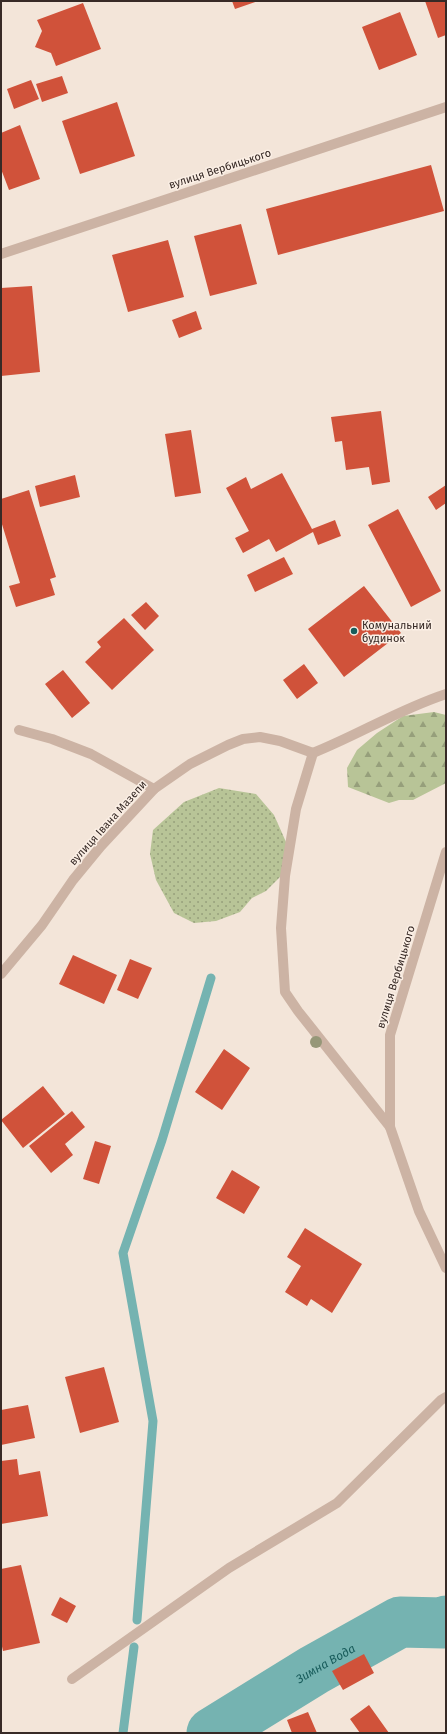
<svg xmlns="http://www.w3.org/2000/svg" width="447" height="1734" font-family="'Fira Sans',sans-serif">
<style>
.green{fill:url(#green-dots)}
.forest{fill:url(#forest-firs)}
.lines{fill:none;stroke-linecap:round;stroke-linejoin:round}
.stream{stroke:#75b3b1;stroke-width:9}
.river{stroke:#75b3b1;stroke-width:51}
.building{fill:#d0523a}
.service{stroke:#ccb3a4;stroke-width:10}
.minor{stroke:#ccb3a4;stroke-width:10}
.tertiary{stroke:#ccb3a4;stroke-width:10}
.tree{fill:#969778}
.poi-dot{fill:#185c5b;stroke:#fbefe5;stroke-width:1.5}
.labels{text-anchor:middle;dominant-baseline:central;stroke-width:3;stroke-linejoin:round;paint-order:stroke}
.street-label{font-size:11px;fill:#372a26;stroke:#fbefe5}
.poi-label{font-size:11px;fill:#372a26;stroke:#fbefe5;text-anchor:start}
.water-label{font-size:12px;font-style:italic;fill:#185c5b;stroke:#fbefe5}
</style>
<defs>
<pattern id="green-dots" width="8" height="8" patternUnits="userSpaceOnUse"><rect width="8" height="8" fill="#b8c497"/><path d="M2 2h.1M6 6h.1" fill="none" stroke="#969f7b" stroke-width="1.8" stroke-linecap="round"/></pattern>
<pattern id="forest-firs" width="22" height="20" patternUnits="userSpaceOnUse"><rect width="22" height="20" fill="#b8c497"/><path d="M5 1l3.5 6h-7zM16 11l3.5 6h-7z" fill="#969f7b"/></pattern>
</defs>
<rect width="100%" height="100%" fill="#f3e5d9"/>
<path class="green" d="M 219,788 L 256,794 L 274,815 L 290,851 L 284,873 L 266,891 L 252,898 L 240,912 L 216,921 L 194,923 L 174,913 L 156,880 L 150,854 L 153,830 L 184,802 Z"/>
<path class="forest" d="M 434,712 L 446,715 L 446,783 L 413,800 L 399,800 L 389,803 L 348,787 L 347,768 L 357,750 L 377,733 L 403,716 Z"/>
<g class="lines">
<path class="stream" d="M 137,1620 L 153,1421 L 123,1253 L 162,1140 L 211,978
M 123,1733 L 134,1647"/>
<path class="river" id="s1" d="M 212,1733 L 314,1670 L 400,1622 L 444,1623 L 446,1621"/>
</g>
<path class="building" d="M 232,1 L 258,1 L 235,9 Z
M 425,1 L 446,1 L 446,35 L 438,38 Z
M 83,3 L 101,49 L 56,66 L 51,53 L 35,47 L 42,31 L 37,20 Z
M 400,12 L 417,55 L 379,70 L 362,27 Z
M 62,76 L 68,93 L 42,102 L 36,84 Z
M 31,80 L 39,99 L 14,109 L 7,89 Z
M 117,102 L 135,156 L 80,174 L 62,121 Z
M 20,125 L 40,179 L 9,190 L 1,169 L 1,133 Z
M 431,165 L 444,211 L 278,255 L 266,209 Z
M 241,224 L 257,284 L 210,296 L 194,236 Z
M 168,240 L 184,297 L 128,312 L 112,255 Z
M 32,286 L 40,372 L 1,376 L 1,288 Z
M 196,311 L 202,329 L 179,338 L 172,320 Z
M 381,411 L 390,482 L 372,485 L 369,467 L 346,470 L 342,441 L 335,442 L 331,417 Z
M 191,430 L 201,493 L 175,497 L 165,434 Z
M 282,473 L 312,529 L 335,520 L 341,536 L 318,545 L 313,532 L 276,552 L 269,539 L 243,553 L 235,538 L 249,531 L 226,488 L 246,477 L 251,489 Z
M 75,475 L 80,497 L 40,507 L 35,486 Z
M 446,485 L 446,503 L 436,510 L 428,497 Z
M 29,490 L 56,577 L 50,579 L 55,595 L 16,607 L 9,586 L 20,583 L 1,521 L 1,499 Z
M 398,509 L 441,591 L 411,607 L 368,525 Z
M 284,557 L 293,574 L 255,592 L 247,575 Z
M 364,586 L 401,633 L 344,677 L 308,629 Z
M 146,602 L 159,616 L 145,630 L 131,615 Z
M 124,618 L 154,650 L 112,690 L 85,662 L 101,647 L 97,642 Z
M 304,664 L 318,683 L 297,699 L 283,680 Z
M 63,670 L 90,703 L 72,718 L 45,684 Z
M 73,955 L 117,975 L 104,1004 L 59,984 Z
M 130,959 L 152,968 L 138,999 L 117,990 Z
M 224,1049 L 250,1068 L 222,1110 L 195,1092 Z
M 43,1086 L 65,1114 L 23,1148 L 1,1120 Z
M 72,1111 L 85,1127 L 65,1144 L 73,1155 L 51,1173 L 29,1146 Z
M 95,1141 L 111,1146 L 99,1184 L 83,1179 Z
M 232,1170 L 260,1187 L 244,1214 L 216,1198 Z
M 305,1228 L 362,1264 L 332,1313 L 311,1299 L 307,1306 L 285,1292 L 301,1266 L 287,1257 Z
M 104,1367 L 119,1422 L 80,1433 L 65,1377 Z
M 28,1405 L 35,1438 L 1,1445 L 1,1410 Z
M 17,1459 L 19,1475 L 40,1471 L 48,1516 L 1,1524 L 1,1461 Z
M 21,1565 L 40,1643 L 3,1651 L 1,1642 L 1,1569 Z
M 60,1597 L 76,1606 L 67,1623 L 51,1615 Z
M 364,1654 L 374,1673 L 343,1690 L 332,1671 Z
M 369,1705 L 389,1733 L 360,1733 L 350,1719 Z
M 308,1712 L 317,1733 L 292,1733 L 287,1720 Z"/>
<g class="lines">
<path class="service" d="M 19,730 L 52,739 L 91,754 L 154,789
M 390,1127 L 298,1011 L 285,992 L 281,928 L 285,876 L 296,809 L 313,753 C 358,735 400,709 446,694
M 72,1679 L 229,1568 L 337,1503 L 441,1400 L 446,1397"/>
<path class="minor" d="M 1,254 L 446,107
M 1,974 L 42,925 L 73,880 L 101,846 L 154,789 L 190,764 L 228,745 L 243,739 L 260,737 L 280,741 L 313,753"/>
<path class="tertiary" d="M 446,852 L 390,1035 L 390,1127 L 419,1211 L 446,1268"/>
</g>
<circle class="tree" cx="316" cy="1042" r="6"/>
<circle class="poi-dot" cx="354" cy="631" r="4"/>
<g class="labels">
<g class="street-label">
<text transform="translate(220 169) rotate(-18)">вулиця Вербицького</text>
<text transform="translate(108 823) rotate(-48)">вулиця Івана Мазепи</text>
<text transform="translate(396 977) rotate(-73)">вулиця Вербицького</text>
</g>
<g class="poi-label">
<text x="362" y="625">Комунальний<tspan x="362" dy="13">будинок</tspan></text>
</g>
<g class="water-label">
<text stroke="none"><textPath href="#s1" startOffset="133">Зимна Вода</textPath></text>
</g>
</g>
<rect width="447" height="1734" fill="none" stroke="#372a26" stroke-width="4"/>
</svg>
